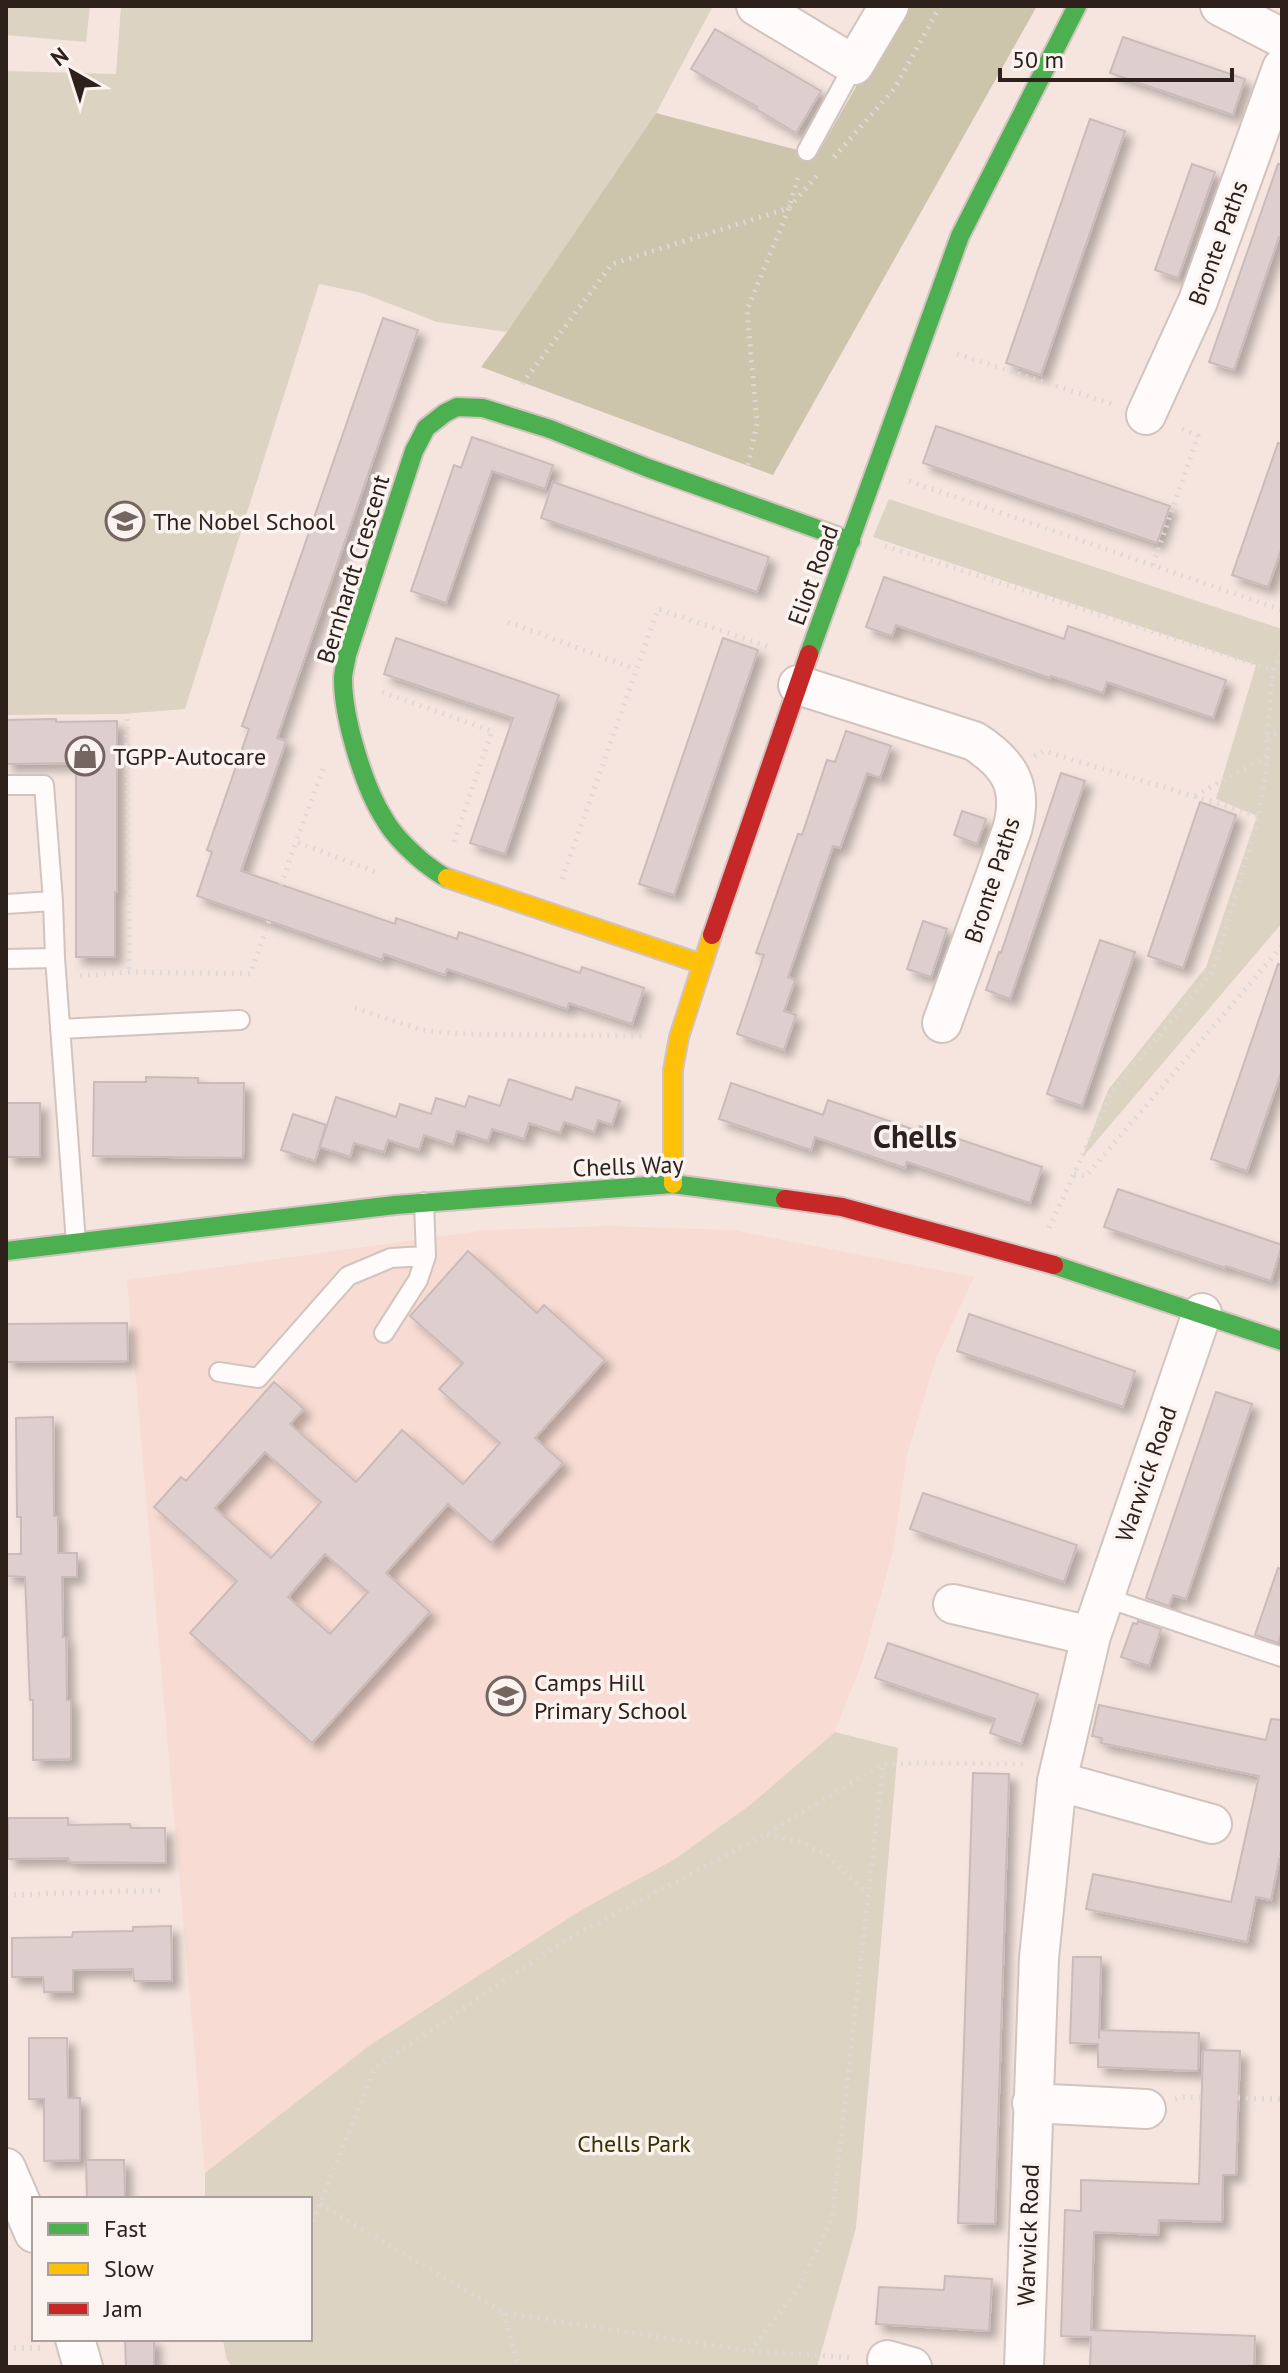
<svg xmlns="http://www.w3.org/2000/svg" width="1288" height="2373" font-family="'PT Sans',sans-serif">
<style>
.built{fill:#f8dcd3}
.green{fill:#dcd3c2}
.forest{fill:#cdc4ac}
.building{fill:#decfce;stroke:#cabbba;stroke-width:2;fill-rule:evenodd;filter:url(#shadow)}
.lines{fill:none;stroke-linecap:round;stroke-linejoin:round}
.lane-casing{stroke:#d1c3be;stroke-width:22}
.street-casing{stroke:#d1c3be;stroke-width:42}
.fast-casing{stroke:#d1c3be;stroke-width:22}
.slow-casing{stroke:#d1c3be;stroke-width:22}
.jam-casing{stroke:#d1c3be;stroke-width:22}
.path{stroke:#ded8d6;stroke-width:5;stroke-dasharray:2 6;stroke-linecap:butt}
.lane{stroke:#fefbfa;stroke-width:18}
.street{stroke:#fefbfa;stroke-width:38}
.fast{stroke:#4caf50;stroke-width:18}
.slow{stroke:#ffc107;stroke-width:18}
.jam{stroke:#c62828;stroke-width:18}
.labels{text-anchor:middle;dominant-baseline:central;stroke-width:7;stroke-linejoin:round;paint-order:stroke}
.street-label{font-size:24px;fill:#2e201b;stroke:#fbf3f0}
.poi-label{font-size:24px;fill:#2e201b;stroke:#fbf3f0;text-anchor:start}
.park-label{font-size:24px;fill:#353100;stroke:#fbf3f0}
.district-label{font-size:32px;font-weight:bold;fill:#2e201b;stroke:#fbf3f0}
</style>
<defs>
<filter id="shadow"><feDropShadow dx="7" dy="7" stdDeviation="4" flood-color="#0004"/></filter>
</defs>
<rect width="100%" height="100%" fill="#f6e5df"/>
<path class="built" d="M 609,1226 L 733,1230 L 974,1277 L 936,1359 L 907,1455 L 893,1551 L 863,1660 L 835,1732 L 750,1805 L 675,1859 L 583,1909 L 370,2045 L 205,2173 L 127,1280 L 486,1230 Z"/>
<path class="green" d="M 6,6 L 90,6 L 86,42 L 6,35 Z
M 121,6 L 713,6 L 656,113 L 507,332 L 437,322 L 362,293 L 319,284 L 185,709 L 122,714 L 6,715 L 6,71 L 116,74 Z
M 889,499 L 1282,629 L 1282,923 L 1082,1158 L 1108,1090 L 1206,967 L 1257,816 L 1216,799 L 1256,665 L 873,537 Z
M 835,1732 L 898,1748 L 856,2228 L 817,2367 L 232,2367 L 226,2358 L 223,2339 L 310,2339 L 310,2199 L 205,2199 L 205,2173 L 370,2045 L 583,1909 L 675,1859 L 750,1805 Z"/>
<path class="forest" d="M 902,6 L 1037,6 L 773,475 L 481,367 L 507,332 L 656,113 L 817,155 Z"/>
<path class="building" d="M 715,29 L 821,91 L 796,133 L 756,109 L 757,107 L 691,69 Z
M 1123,37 L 1245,79 L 1233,115 L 1110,73 Z
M 1090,119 L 1125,131 L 1041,375 L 1006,363 Z
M 1192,164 L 1215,172 L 1178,278 L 1155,270 Z
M 1278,164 L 1282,164 L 1282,238 L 1279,237 L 1234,370 L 1209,362 Z
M 383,318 L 418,330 L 277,738 L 286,741 L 241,871 L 395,924 L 396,918 L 457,939 L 459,932 L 580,973 L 582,967 L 644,988 L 632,1024 L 569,1003 L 567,1009 L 447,969 L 445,975 L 384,954 L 382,960 L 197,896 L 212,852 L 207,850 L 249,729 L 242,726 Z
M 936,426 L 1170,506 L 1157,543 L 923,463 Z
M 472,437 L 553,465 L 545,489 L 492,471 L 446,603 L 411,591 L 454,465 L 461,468 Z
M 1278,443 L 1282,444 L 1282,547 L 1268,587 L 1232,575 Z
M 553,482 L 769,557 L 757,592 L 541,518 Z
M 884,577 L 1064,639 L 1068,626 L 1226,680 L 1213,718 L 1107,682 L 1103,693 L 1051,676 L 1050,678 L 896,625 L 892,636 L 866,627 Z
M 396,638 L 559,695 L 505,854 L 470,843 L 513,718 L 384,674 Z
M 723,638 L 758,650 L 674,895 L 639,884 Z
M 56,719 L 56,722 L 117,721 L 117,892 L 115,892 L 115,957 L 76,957 L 76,763 L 6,764 L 6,720 Z
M 846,731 L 891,746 L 880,778 L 867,773 L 840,848 L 833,846 L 788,977 L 795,980 L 784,1011 L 796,1015 L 784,1050 L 737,1034 L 764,955 L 756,953 L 798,834 L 802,835 L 827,760 L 835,762 Z
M 1061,773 L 1085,781 L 1010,999 L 986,990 L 999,952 L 1001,953 Z
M 1200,802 L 1236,815 L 1183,968 L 1148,956 Z
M 962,811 L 986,819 L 977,844 L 954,835 Z
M 923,921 L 947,929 L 931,977 L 907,969 Z
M 1100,940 L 1135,952 L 1082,1106 L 1047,1094 Z
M 1278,964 L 1282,965 L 1282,1070 L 1247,1171 L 1211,1159 Z
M 146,1077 L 198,1078 L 198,1083 L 244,1083 L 243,1158 L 93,1156 L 94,1082 L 146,1082 Z
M 509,1079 L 572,1100 L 576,1087 L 620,1101 L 612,1125 L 598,1120 L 594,1132 L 564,1122 L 560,1133 L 529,1123 L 524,1139 L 492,1129 L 488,1141 L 457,1131 L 453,1145 L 424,1135 L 419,1150 L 388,1140 L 384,1152 L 354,1143 L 350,1157 L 320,1147 L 336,1097 L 396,1117 L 400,1104 L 431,1114 L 436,1098 L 465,1107 L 469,1096 L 500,1106 Z
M 731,1083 L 823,1115 L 828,1100 L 918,1131 L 920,1126 L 1042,1167 L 1030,1203 L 907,1162 L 905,1168 L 815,1137 L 811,1150 L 719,1119 Z
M 7,1103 L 40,1103 L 40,1157 L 7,1157 Z
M 293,1114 L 326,1125 L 315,1161 L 281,1150 Z
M 1118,1189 L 1282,1245 L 1271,1281 L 1226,1266 L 1225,1268 L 1104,1227 Z
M 468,1251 L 537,1313 L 544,1305 L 605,1360 L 535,1438 L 563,1463 L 491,1543 L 448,1504 L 386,1573 L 430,1612 L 312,1743 L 190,1633 L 237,1581 L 154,1507 L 181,1477 L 186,1481 L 274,1382 L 304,1409 L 290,1424 L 356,1482 L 402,1430 L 463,1484 L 500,1443 L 439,1389 L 463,1363 L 410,1316 ZM 265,1452 L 321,1502 L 271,1558 L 215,1508 ZM 325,1554 L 368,1592 L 330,1634 L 288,1597 Z
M 969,1314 L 1135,1371 L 1123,1407 L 957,1351 Z
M 127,1323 L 128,1361 L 6,1362 L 6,1324 Z
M 1216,1392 L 1252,1404 L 1186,1599 L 1173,1595 L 1169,1606 L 1146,1598 Z
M 53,1417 L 54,1516 L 58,1516 L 58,1553 L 77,1553 L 77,1577 L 62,1577 L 63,1637 L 66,1637 L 67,1700 L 71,1700 L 71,1759 L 33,1760 L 33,1700 L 30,1700 L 25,1577 L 6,1576 L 6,1554 L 21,1554 L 21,1517 L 17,1517 L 16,1418 Z
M 923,1493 L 1077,1545 L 1064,1582 L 910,1529 Z
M 1278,1568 L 1282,1569 L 1282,1631 L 1278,1643 L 1255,1635 Z
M 1138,1621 L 1161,1629 L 1149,1666 L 1121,1657 L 1133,1623 L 1137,1624 Z
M 888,1643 L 1038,1694 L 1021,1744 L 990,1733 L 995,1719 L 875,1678 Z
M 1099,1705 L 1266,1740 L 1271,1719 L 1282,1720 L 1282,1846 L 1271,1900 L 1256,1897 L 1247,1942 L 1086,1909 L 1093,1874 L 1231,1902 L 1259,1776 L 1101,1743 L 1102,1738 L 1092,1736 Z
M 973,1773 L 1009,1774 L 995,2224 L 958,2223 Z
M 8,1818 L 68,1818 L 68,1825 L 130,1824 L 131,1828 L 165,1828 L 166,1863 L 69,1862 L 68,1858 L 8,1859 Z
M 171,1926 L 172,1981 L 134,1981 L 133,1969 L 73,1970 L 73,1992 L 44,1992 L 43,1977 L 12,1977 L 12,1938 L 72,1937 L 73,1932 L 133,1931 L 133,1927 Z
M 1073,1957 L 1101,1957 L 1099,2039 L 1099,2030 L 1199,2033 L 1198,2071 L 1098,2067 L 1098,2044 L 1070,2043 Z
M 29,2038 L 67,2038 L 68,2098 L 80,2098 L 80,2160 L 44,2161 L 44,2099 L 29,2099 Z
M 1203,2050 L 1240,2051 L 1236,2175 L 1223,2175 L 1222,2222 L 1159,2220 L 1158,2235 L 1094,2232 L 1091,2330 L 1255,2336 L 1254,2367 L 1090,2367 L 1091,2337 L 1061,2336 L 1065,2210 L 1081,2211 L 1081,2180 L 1199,2184 Z
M 86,2160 L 124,2160 L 125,2199 L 87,2199 Z
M 945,2276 L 992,2279 L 989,2331 L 876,2324 L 879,2287 L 944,2290 Z
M 125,2339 L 154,2339 L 154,2367 L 126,2367 Z"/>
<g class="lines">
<defs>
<path id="lane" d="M 807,151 L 854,65
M 6,785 L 44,785 L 53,901 L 6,904
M 53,901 L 55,958
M 6,959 L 55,958 L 76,1243
M 60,1029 L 240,1020
M 384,1333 L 418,1280 L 426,1256 L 424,1202
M 219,1372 L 258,1378 L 348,1276 L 391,1258 L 426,1256
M 1104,1597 L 1282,1657"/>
<path id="street" d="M 756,6 L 854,65 L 889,6
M 1220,6 L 1282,38
M 1146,415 L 1198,301 L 1282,68
M 798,685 L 974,741 C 1010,764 1024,787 1012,830 L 942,1023
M 953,1604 L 1091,1636
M 1057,1781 L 1212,1824
M 1032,2103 L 1146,2109
M 6,2168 L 34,2233
M 75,2339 L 83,2367
M 887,2360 L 912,2367
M 1024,2367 L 1039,1958 L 1057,1781 L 1091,1636 L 1202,1313"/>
<path id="fast" d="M 809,654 L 960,236 L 1077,6
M 447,878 C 438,874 430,867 422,861 C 408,849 394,836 385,820 C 364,788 343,718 343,679 C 343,671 346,663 347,655 L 414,451 L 426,428 L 445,413 L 457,407 L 483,408 L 550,429 L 648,468 L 851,541
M 6,1251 L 395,1205 L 673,1184 L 785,1199
M 1054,1265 L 1282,1341"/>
<path id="slow" d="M 447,878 L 702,964
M 673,1184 L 673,1070 L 679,1037 L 712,935"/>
<path id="jam" d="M 712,935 L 809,654
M 785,1199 L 842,1207 L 1054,1265"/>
</defs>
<use href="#lane" class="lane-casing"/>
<use href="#street" class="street-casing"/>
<use href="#fast" class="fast-casing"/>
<use href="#slow" class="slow-casing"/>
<use href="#jam" class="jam-casing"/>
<path class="path" d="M 834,157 L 895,88 L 940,6
M 957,354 L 1115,405
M 522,384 L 612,264 L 789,208 L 819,173
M 748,465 L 757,423 L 747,310 L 789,208 L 799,174
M 909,481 L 1282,610
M 885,546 L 1273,670
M 1153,565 L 1198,436 L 1177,427
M 508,622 L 635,669
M 382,692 L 492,731 L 454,842
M 127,719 L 129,972
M 1267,737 L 1282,730
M 1034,756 L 1044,751 L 1259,816
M 323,769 L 296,842 L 379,873
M 1195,796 L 1267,756
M 562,879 L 658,609 L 772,648
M 281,885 L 296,842
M 80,976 L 129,972 L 250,974 L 269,921
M 355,1008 L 422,1030 L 460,1034 L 642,1036
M 1074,1174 L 1086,1176 L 1282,946
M 1049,1228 L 1112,1092 L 1213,971 L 1259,816 L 1268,756 L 1267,737 L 1273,670 L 1282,653
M 767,1835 L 802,1842 L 828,1856 L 868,1895
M 1280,1855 L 1282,1856
M 6,1895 L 163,1890
M 1238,2098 L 1282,2099
M 1175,2099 L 1182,2097 L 1202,2098
M 320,2204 L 504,2313 L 750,2351 L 854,2358
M 310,2229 L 375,2068 L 562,1942 L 766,1834 L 883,1764 L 915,1763 L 1028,1764
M 504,2313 L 519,2367
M 6,2348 L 45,2348
M 750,2351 L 798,2289 L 832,2218 L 883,1765"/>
<use href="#lane" class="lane"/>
<use href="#street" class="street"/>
<use href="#fast" class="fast"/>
<use href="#slow" class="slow"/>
<use href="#jam" class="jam"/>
</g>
<defs>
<symbol id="school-ring" viewBox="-11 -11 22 22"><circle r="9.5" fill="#fbf3f0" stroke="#746560" stroke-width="1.5"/><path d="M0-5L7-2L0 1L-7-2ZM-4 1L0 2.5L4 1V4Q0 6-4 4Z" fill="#746560"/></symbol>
<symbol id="shop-ring" viewBox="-11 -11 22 22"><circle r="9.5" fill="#fbf3f0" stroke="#746560" stroke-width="1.5"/><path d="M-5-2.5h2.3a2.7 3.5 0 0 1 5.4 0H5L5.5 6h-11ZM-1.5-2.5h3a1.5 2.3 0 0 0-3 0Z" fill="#746560"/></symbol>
</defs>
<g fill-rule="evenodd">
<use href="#school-ring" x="103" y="499" width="44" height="44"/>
<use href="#shop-ring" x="63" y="734" width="44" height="44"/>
<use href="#school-ring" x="484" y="1674" width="44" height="44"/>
</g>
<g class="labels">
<g class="street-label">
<text transform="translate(1218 243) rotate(-70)">Bronte Paths</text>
<text transform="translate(353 569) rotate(-73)">Bernhardt Crescent</text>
<text transform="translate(813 575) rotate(-70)">Eliot Road</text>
<text transform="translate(992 880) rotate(-72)">Bronte Paths</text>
<text transform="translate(628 1166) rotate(-2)">Chells Way</text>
<text transform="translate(1146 1474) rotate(-71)">Warwick Road</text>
<text transform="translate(1028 2235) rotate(-88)">Warwick Road</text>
</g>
<g class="poi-label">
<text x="153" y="521">The Nobel School</text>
<text x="113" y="756">TGPP-Autocare</text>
<text x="534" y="1682">Camps Hill<tspan x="534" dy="28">Primary School</tspan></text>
</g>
<g class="park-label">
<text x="634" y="2143">Chells Park</text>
</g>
<g class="district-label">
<text x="915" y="1136">Chells</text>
</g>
</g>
<rect width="1288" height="2373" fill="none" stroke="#2e201b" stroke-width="16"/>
<rect x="32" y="2197" width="280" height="144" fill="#fbf3f0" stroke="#a99f9b" stroke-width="2"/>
<rect x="48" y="2223" width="40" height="12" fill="#4caf50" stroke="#a99f9b" stroke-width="2"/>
<text x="104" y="2237" font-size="24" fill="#2e201b">Fast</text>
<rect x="48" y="2263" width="40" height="12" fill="#ffc107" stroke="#a99f9b" stroke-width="2"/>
<text x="104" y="2277" font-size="24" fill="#2e201b">Slow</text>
<rect x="48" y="2303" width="40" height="12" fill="#c62828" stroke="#a99f9b" stroke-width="2"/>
<text x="104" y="2317" font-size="24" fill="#2e201b">Jam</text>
<g transform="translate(72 72) rotate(321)" stroke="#fbf3f0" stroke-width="6" paint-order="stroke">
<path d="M0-6L14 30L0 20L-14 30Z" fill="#2e201b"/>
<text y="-12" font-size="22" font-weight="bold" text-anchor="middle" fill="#2e201b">N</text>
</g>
<path d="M1000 68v12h232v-12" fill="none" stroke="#2e201b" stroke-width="4"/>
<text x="1012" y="68" font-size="24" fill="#2e201b" stroke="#fbf3f0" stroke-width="6" paint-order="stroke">50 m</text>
</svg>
